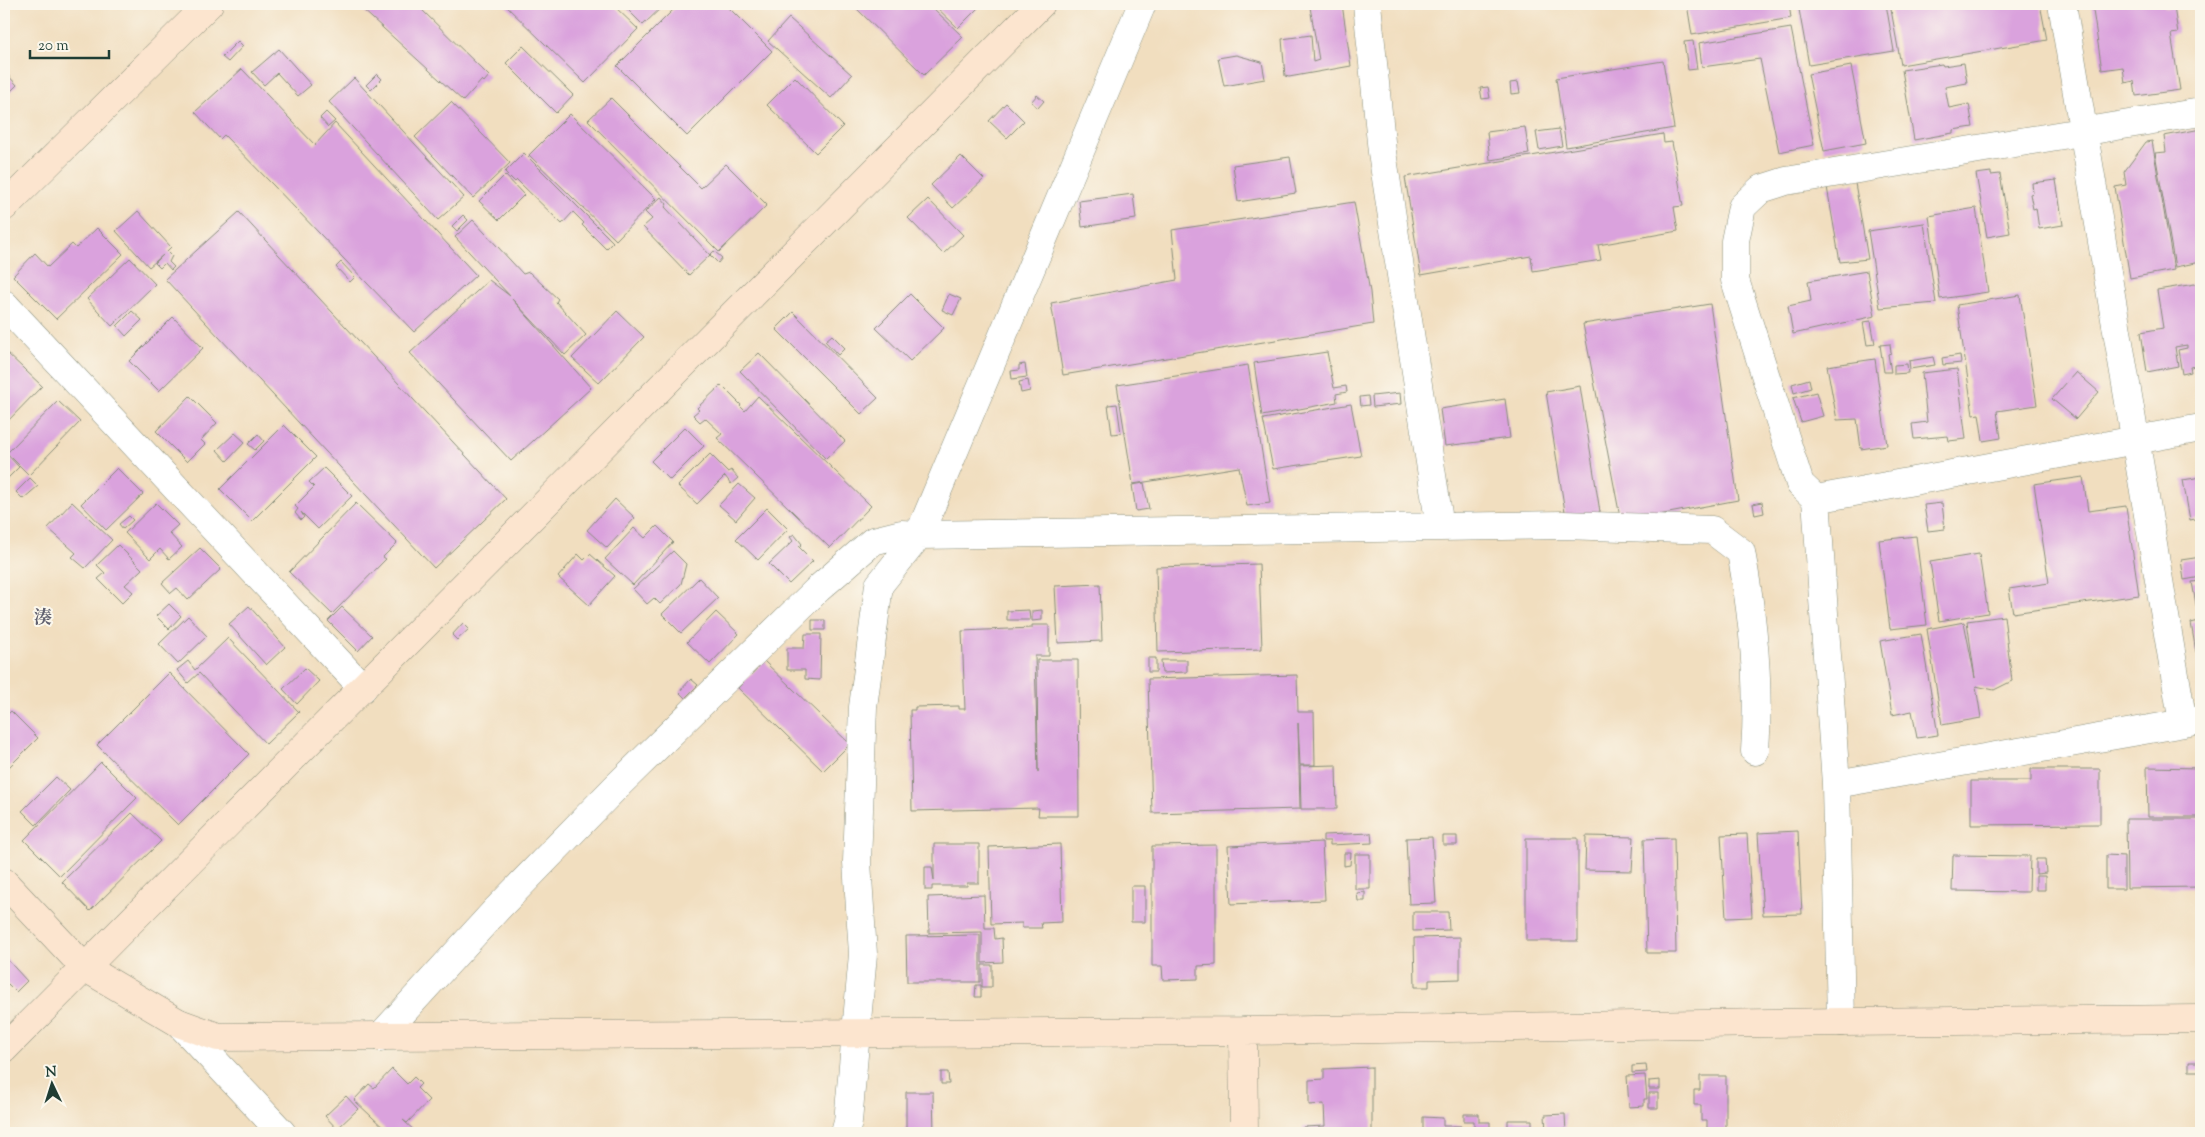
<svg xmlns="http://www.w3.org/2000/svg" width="2205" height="1137" font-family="'Sorts Mill Goudy','Noto Serif JP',serif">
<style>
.building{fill:#daa2dd}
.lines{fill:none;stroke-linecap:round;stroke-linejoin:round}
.street-casing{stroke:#888e7a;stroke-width:29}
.secondary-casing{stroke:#888e7a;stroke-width:29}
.street{stroke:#fff;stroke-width:28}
.secondary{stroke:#fce5cf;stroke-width:28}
.labels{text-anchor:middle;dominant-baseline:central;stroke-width:4;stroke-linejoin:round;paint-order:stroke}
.quarter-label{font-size:18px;font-weight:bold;fill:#60606f;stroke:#fbf7ec}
</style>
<rect width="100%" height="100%" fill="#fbf7ec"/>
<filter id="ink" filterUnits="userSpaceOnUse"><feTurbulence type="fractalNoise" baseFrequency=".02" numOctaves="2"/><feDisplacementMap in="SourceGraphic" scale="10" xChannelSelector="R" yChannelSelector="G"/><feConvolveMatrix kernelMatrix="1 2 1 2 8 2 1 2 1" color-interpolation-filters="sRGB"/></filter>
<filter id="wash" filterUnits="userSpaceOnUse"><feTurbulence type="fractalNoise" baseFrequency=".0096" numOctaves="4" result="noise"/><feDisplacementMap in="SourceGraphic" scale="20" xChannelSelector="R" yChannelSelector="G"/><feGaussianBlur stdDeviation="1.12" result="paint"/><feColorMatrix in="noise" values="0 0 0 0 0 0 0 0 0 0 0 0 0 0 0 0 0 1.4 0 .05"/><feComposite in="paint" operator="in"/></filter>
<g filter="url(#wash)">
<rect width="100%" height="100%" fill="#f1debf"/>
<g id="blocks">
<path class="building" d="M 365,4 L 416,4 L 489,76 L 484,82 L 482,80 L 463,101 L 361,8 Z
M 504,4 L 612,4 L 638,29 L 585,83 Z
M 622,4 L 665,4 L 643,25 Z
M 679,4 L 725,4 L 772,51 L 687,136 L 617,66 Z
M 852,4 L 929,4 L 963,37 L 924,75 Z
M 933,4 L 982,4 L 958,28 Z
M 1315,4 L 1342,4 L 1351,66 L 1289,77 L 1285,76 L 1282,39 L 1311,35 L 1313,62 L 1319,60 L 1310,7 L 1315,6 Z
M 1687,4 L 1789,4 L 1791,18 L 1692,35 Z
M 1798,4 L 1886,4 L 1894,51 L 1809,65 Z
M 1890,4 L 2040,4 L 2047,40 L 1901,65 Z
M 2092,4 L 2164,4 L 2165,8 L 2174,7 L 2178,33 L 2171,34 L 2180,90 L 2136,96 L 2134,81 L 2125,83 L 2123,67 L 2102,70 Z
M 789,18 L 852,75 L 831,98 L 768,41 Z
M 1791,28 L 1814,145 L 1779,152 L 1760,59 L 1702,67 L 1699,43 Z
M 238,41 L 243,46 L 228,62 L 222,57 Z
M 1693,41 L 1697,69 L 1688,70 L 1684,42 Z
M 523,46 L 573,95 L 556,113 L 506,63 Z
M 279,49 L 311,85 L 298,96 L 277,73 L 264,85 L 252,72 Z
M 1236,55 L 1262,62 L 1265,79 L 1224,86 L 1218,58 Z
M 1663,61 L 1674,128 L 1566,147 L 1556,78 Z
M 1964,63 L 1967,83 L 1945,87 L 1949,108 L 1969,104 L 1973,127 L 1953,130 L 1953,133 L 1914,140 L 1902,70 L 1942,64 L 1943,66 Z
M 1851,66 L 1866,143 L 1824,151 L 1808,74 Z
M 242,69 L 315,145 L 335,123 L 476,275 L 414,332 L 273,185 L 224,135 L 220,139 L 195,112 Z
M 4,71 L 17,85 L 4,98 Z
M 377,74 L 382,79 L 371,90 L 366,85 Z
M 795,77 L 843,126 L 816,153 L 767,105 Z
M 354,78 L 464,197 L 438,220 L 329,102 Z
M 1518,82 L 1520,93 L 1511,94 L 1510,83 Z
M 1488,87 L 1490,98 L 1482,99 L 1480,88 Z
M 1037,95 L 1044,101 L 1038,108 L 1031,102 Z
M 611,98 L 701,188 L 726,164 L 767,205 L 719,252 L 588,120 Z
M 451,102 L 510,163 L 473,198 L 415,137 Z
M 1006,103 L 1024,121 L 1007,138 L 989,121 Z
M 326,112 L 335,121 L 328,127 L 320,118 Z
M 570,114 L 656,199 L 616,240 L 529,155 Z
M 1525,127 L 1529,154 L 1490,160 L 1487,132 Z
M 1559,129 L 1562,146 L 1539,150 L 1536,132 Z
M 2201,129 L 2201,262 L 2175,267 L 2155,153 L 2166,152 L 2164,136 Z
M 1663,134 L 1664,143 L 1672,142 L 1683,206 L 1674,207 L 1678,231 L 1598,245 L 1601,260 L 1533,271 L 1531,256 L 1421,275 L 1405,177 Z
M 2152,141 L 2174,270 L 2130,278 L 2115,187 L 2126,185 L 2124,172 L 2146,142 Z
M 524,153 L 613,242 L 606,249 L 582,225 L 584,223 L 573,212 L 562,224 L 517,180 L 515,182 L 505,172 Z
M 961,156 L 984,179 L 953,208 L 931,185 Z
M 1290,157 L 1296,193 L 1238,202 L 1233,165 Z
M 1991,172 L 1991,175 L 2000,174 L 2010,233 L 1987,237 L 1976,174 Z
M 505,175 L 524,195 L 499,220 L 479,201 Z
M 2056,180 L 2063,225 L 2039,229 L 2036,208 L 2033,209 L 2030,194 L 2033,193 L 2032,183 Z
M 1855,183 L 1868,259 L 1840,262 L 1827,187 Z
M 1133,194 L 1136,219 L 1082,227 L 1079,201 Z
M 661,197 L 667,204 L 665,207 L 710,255 L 714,251 L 722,258 L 718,263 L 710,255 L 689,275 L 643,227 L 652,219 L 645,212 Z
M 928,199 L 963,235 L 943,254 L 908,218 Z
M 1354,202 L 1370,292 L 1373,324 L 1063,375 L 1051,303 L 1177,280 L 1172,230 Z
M 1976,208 L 1988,292 L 1940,299 L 1929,216 Z
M 138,211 L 171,247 L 167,251 L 172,256 L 169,262 L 174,267 L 171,270 L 165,263 L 160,268 L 155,263 L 163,255 L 149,267 L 116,231 Z
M 239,212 L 506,499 L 434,568 L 165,279 Z
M 463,215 L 468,220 L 457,231 L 452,226 Z
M 473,220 L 523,274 L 529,272 L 558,299 L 556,302 L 586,335 L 565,355 L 512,299 L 591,388 L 511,461 L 410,353 L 489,280 L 510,296 L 455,237 Z
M 1924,223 L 1936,303 L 1880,308 L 1868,231 Z
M 97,228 L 123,254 L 56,319 L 13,276 L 35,253 L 48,267 L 72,244 L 76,248 Z
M 130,258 L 155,284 L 112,326 L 87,299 Z
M 341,262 L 355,277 L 350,282 L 336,267 Z
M 1867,271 L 1875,316 L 1793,334 L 1788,306 L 1811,301 L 1808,281 Z
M 2201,283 L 2201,365 L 2190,367 L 2191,372 L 2182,374 L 2178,350 L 2187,348 L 2187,345 L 2175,347 L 2178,366 L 2147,372 L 2141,332 L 2163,328 L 2157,290 Z
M 910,294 L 944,328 L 910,361 L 876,328 Z
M 949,294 L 961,299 L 953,315 L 942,310 Z
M 2020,295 L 2037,405 L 1997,411 L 2001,438 L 1983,441 L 1979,414 L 1973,415 L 1957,305 Z
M 1710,304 L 1738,500 L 1621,522 L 1583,324 Z
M 132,311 L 142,320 L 126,336 L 117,326 Z
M 617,311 L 644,337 L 599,383 L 572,358 Z
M 793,312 L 878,398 L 861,414 L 776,329 Z
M 173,317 L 203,348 L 159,391 L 129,361 Z
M 1871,321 L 1875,344 L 1867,345 L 1863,322 Z
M 832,335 L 845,348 L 838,355 L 825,341 Z
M 1890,344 L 1891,353 L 1888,354 L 1891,372 L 1884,372 L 1880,345 Z
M 6,352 L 42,386 L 4,425 L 4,354 Z
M 1327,352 L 1334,388 L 1346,386 L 1347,392 L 1336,394 L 1337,402 L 1262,416 L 1254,363 Z
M 759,353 L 845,441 L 826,459 L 740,371 Z
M 1960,355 L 1961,363 L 1943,365 L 1942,358 Z
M 1933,357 L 1935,365 L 1910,369 L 1909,361 Z
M 1875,359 L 1887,445 L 1861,449 L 1857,419 L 1837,420 L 1827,366 Z
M 1025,364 L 1027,377 L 1012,379 L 1011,371 L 1019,370 L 1019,365 Z
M 1907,364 L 1908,373 L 1894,374 L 1894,365 Z
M 1248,365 L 1270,503 L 1247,506 L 1239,467 L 1133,484 L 1117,385 Z
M 1957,369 L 1966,439 L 1949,441 L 1948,436 L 1914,439 L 1912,424 L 1927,422 L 1922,373 Z
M 2076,372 L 2099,392 L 2076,419 L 2052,399 Z
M 1809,379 L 1811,388 L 1794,393 L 1792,384 Z
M 1028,380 L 1030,391 L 1021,393 L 1019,382 Z
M 721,385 L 741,405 L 740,406 L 745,411 L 758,396 L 871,506 L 830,548 L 717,438 L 722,434 L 705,418 L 700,422 L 693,415 L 699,410 L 697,408 Z
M 1580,386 L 1600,512 L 1566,518 L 1546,392 Z
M 1816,392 L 1823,416 L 1801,422 L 1793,398 Z
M 1400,393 L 1401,404 L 1373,407 L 1372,396 Z
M 190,396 L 217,423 L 201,440 L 205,444 L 187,462 L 156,431 Z
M 1368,396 L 1369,405 L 1361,406 L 1360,397 Z
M 1505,399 L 1510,438 L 1445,446 L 1440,409 Z
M 58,401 L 80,422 L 29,475 L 7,453 Z
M 1117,404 L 1121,433 L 1112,434 L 1108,405 Z
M 1351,404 L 1361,456 L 1273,469 L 1263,419 Z
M 284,425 L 316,457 L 252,521 L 220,489 Z
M 685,427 L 704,446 L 670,480 L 651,461 Z
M 235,433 L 245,442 L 227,461 L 217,450 Z
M 258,434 L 264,441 L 255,450 L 248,444 Z
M 4,451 L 19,467 L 4,482 Z
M 710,454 L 728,472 L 731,470 L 738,478 L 731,484 L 725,476 L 697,504 L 678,486 Z
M 117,468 L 143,494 L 106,530 L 81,504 Z
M 324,468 L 352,496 L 318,529 L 301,512 L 304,517 L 301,520 L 295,513 L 298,509 L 295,506 L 314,487 L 309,482 Z
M 2083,477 L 2088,511 L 2126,506 L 2139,595 L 2013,613 L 2009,589 L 2049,583 L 2034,484 Z
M 2201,477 L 2201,518 L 2190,520 L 2183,480 Z
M 30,478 L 38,486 L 23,499 L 16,492 Z
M 1144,483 L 1149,509 L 1136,511 L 1132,485 Z
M 739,484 L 755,498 L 736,520 L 719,505 Z
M 615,499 L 635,518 L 607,548 L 587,530 Z
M 72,502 L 112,540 L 85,568 L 72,557 L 76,553 L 48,528 Z
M 1762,502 L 1764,513 L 1755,515 L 1753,504 Z
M 156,503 L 178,525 L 169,533 L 182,547 L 169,559 L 160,549 L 150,559 L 125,533 Z
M 356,503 L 397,543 L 383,557 L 386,559 L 332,614 L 289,572 Z
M 1942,503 L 1945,529 L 1928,531 L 1924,505 Z
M 767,508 L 788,529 L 758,560 L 736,539 Z
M 129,516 L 133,520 L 123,529 L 119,524 Z
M 657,526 L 673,542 L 633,585 L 605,559 L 634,528 L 645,538 Z
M 794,534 L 802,544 L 799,547 L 813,561 L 789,584 L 769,564 L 793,541 L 790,537 Z
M 1916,536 L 1927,625 L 1890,629 L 1879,540 Z
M 118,545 L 142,569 L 125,585 L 133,592 L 122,603 L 98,579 L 105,573 L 97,565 Z
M 200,548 L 221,569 L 188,600 L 177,588 L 171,593 L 162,583 Z
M 673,551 L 686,564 L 681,584 L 660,604 L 654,598 L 647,604 L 633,589 Z
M 578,554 L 584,560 L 590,554 L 615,576 L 589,605 L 558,577 Z
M 1979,554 L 1988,613 L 1939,621 L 1930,562 Z
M 2201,557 L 2201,577 L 2184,580 L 2181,560 Z
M 1259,564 L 1262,649 L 1158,652 L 1156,567 Z
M 699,578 L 718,598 L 681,633 L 662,614 Z
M 2201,581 L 2201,651 L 2196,652 L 2191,623 L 2199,621 L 2192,582 Z
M 1100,584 L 1102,641 L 1058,643 L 1055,586 Z
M 169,604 L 181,616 L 169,629 L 156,616 Z
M 249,606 L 285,647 L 266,665 L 229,624 Z
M 342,607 L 372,636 L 358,651 L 328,621 Z
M 1029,610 L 1030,620 L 1007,620 L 1007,611 Z
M 1042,610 L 1042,620 L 1032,621 L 1032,611 Z
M 716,612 L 739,634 L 710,664 L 687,642 Z
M 188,616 L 207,636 L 178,664 L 159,644 Z
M 2004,616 L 2012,681 L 1994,690 L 1976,686 L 1981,718 L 1942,725 L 1927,629 L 1964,622 L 1975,678 L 1967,621 Z
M 812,620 L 825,620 L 825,630 L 812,630 Z
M 463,623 L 469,629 L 457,640 L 452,635 Z
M 1032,625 L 1049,625 L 1049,656 L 1035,656 L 1038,772 L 1037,660 L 1078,660 L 1079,816 L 1038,816 L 1039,808 L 912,811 L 910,710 L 915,710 L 915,707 L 959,706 L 959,709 L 965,709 L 962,631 L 1032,628 Z
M 805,634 L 821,634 L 820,680 L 805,679 L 805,670 L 787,670 L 787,648 L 804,648 Z
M 1921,634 L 1938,735 L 1917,738 L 1912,711 L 1892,715 L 1880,641 Z
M 228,638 L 299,712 L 266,744 L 199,673 L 188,683 L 177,670 L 188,661 L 195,670 Z
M 1148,658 L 1156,658 L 1156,672 L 1148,672 Z
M 1161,660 L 1187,660 L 1187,672 L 1162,673 Z
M 764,661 L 850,744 L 823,771 L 738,688 Z
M 305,668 L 319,681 L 297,704 L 283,689 Z
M 169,673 L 249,754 L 178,825 L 97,745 Z
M 1297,675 L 1298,712 L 1314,712 L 1315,765 L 1300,765 L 1298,723 L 1300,809 L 1152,813 L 1148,679 Z
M 691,679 L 698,685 L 685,698 L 679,692 Z
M 11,711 L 38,738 L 4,772 L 4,718 Z
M 101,762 L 137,798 L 60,876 L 24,840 Z
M 1336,765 L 1337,809 L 1301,809 L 1300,766 Z
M 2147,767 L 2200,768 L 2200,817 L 2148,817 Z
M 2031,769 L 2100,769 L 2100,824 L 1971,825 L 1971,781 L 2031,781 Z
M 56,777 L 70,790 L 36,825 L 22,811 Z
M 132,813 L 161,841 L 90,911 L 62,882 Z
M 2126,819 L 2201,819 L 2201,887 L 2127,888 Z
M 1798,831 L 1802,914 L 1763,915 L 1758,833 Z
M 1371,833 L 1372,843 L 1330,845 L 1330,841 L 1323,841 L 1323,835 Z
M 1747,834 L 1752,917 L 1726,918 L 1721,835 Z
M 1443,836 L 1457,836 L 1457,845 L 1443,845 Z
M 1586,836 L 1634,837 L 1632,871 L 1585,870 Z
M 1432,837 L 1436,903 L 1409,904 L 1406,838 Z
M 1526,838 L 1578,838 L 1578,941 L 1526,941 Z
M 1674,838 L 1676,953 L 1647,953 L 1644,839 Z
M 1322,842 L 1325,900 L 1231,904 L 1228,846 Z
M 934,844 L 979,844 L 979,883 L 967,883 L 967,886 L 932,886 L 932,890 L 925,890 L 925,867 L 932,867 L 934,881 Z
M 1060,844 L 1062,922 L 1041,923 L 1042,928 L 1022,928 L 1022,923 L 991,924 L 989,847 Z
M 1216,845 L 1216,965 L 1198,966 L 1198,979 L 1163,980 L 1162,966 L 1152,966 L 1152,846 Z
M 1344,853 L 1351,853 L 1350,865 L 1344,866 Z
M 1355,854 L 1370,854 L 1370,889 L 1355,889 Z
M 1953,855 L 2030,856 L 2029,892 L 1952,891 Z
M 2106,855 L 2124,856 L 2124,889 L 2106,889 Z
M 2036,859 L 2045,859 L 2046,873 L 2036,874 Z
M 2036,876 L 2045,876 L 2045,890 L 2036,890 Z
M 1131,886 L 1145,886 L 1145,922 L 1131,922 Z
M 1365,892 L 1365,901 L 1358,901 L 1357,893 Z
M 984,895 L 985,928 L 994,928 L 995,939 L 1002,938 L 1003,962 L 982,963 L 982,932 L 929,933 L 928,897 Z
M 1413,912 L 1448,912 L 1449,930 L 1413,931 Z
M 980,935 L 980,982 L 907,982 L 906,936 Z
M 1460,937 L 1460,979 L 1429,980 L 1429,987 L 1415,987 L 1414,938 Z
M 4,956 L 27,981 L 16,992 L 8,984 L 4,988 Z
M 982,965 L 992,965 L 992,987 L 982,987 Z
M 976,985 L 981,985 L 981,997 L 975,997 Z
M 2189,1062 L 2199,1062 L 2199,1071 L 2189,1071 Z
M 1646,1065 L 1647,1072 L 1632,1073 L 1632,1066 Z
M 1372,1067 L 1372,1133 L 1303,1133 L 1303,1127 L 1325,1126 L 1324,1104 L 1309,1105 L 1309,1080 L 1324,1079 L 1324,1069 Z
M 392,1069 L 407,1084 L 414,1077 L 421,1084 L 417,1088 L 429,1100 L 407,1123 L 403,1120 L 417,1133 L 389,1133 L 354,1100 L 369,1084 L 374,1088 Z
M 941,1072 L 948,1072 L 949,1084 L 941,1084 Z
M 1645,1075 L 1647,1099 L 1644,1099 L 1644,1106 L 1629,1107 L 1627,1076 Z
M 1700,1076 L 1726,1076 L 1726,1133 L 1707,1133 L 1707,1121 L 1701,1121 L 1701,1105 L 1694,1105 L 1694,1090 L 1700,1090 Z
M 1660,1080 L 1660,1089 L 1649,1089 L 1649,1081 Z
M 906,1092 L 933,1092 L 934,1133 L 908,1133 L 908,1130 L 906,1130 Z
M 1649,1093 L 1658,1093 L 1658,1108 L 1649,1108 Z
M 346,1096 L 358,1109 L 337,1129 L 325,1116 Z
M 1464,1114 L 1479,1114 L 1479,1122 L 1490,1122 L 1490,1133 L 1474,1133 L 1474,1121 L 1464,1121 Z
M 1565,1114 L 1566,1133 L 1546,1133 L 1545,1115 Z
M 1423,1117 L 1443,1118 L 1443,1126 L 1461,1126 L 1461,1133 L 1423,1133 Z
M 1508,1120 L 1532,1120 L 1532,1131 L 1507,1131 L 1507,1133 L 1498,1133 L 1498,1128 L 1508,1128 Z"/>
</g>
</g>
<g filter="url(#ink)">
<use href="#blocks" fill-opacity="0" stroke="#888e7a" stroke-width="1"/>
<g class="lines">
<defs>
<path id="street" d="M 2062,4 L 2183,723
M 4,304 L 363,688
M 1816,499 L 2201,428
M 1440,527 L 1563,525 L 1712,530 L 1741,552 C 1753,616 1760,685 1755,751
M 1836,784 L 2201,720
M 1841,1022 L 1836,784 L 1816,499 L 1800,484 L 1735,280 L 1735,241 L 1742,207 L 1761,189 L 1786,181 L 2201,112
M 179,1023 L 282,1133
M 380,1037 L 497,909 L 615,788 L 818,589 L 873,541 L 901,534 L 919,535 L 1440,527 L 1382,152 L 1367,4
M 845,1133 L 848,1122 L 863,954 L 857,862 L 863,707 L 879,585 L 919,535 L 1142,4"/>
<path id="secondary" d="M 4,207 L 209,4
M 4,882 L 84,967 L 179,1023 L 218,1037 L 1243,1031 L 1841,1022 L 2201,1019
M 1243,1031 L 1244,1133
M 4,1049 L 1041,4"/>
</defs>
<use href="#street" class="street-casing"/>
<use href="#secondary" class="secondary-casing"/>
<use href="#street" class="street"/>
<use href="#secondary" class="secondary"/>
</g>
</g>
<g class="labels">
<g class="quarter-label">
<text x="43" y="619">湊</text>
</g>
</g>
<rect width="2205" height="1137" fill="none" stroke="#fbf7ec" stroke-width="20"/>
<g transform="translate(52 1084) rotate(356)" stroke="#fbf7ec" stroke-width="4" paint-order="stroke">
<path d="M0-4L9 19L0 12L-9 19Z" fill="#1f3d34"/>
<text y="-8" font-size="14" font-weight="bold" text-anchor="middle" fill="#1f3d34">N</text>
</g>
<path d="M30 50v8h79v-8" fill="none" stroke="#1f3d34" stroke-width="2.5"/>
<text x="38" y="50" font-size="15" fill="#1f3d34" stroke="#fbf7ec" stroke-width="4" paint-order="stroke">20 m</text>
</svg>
